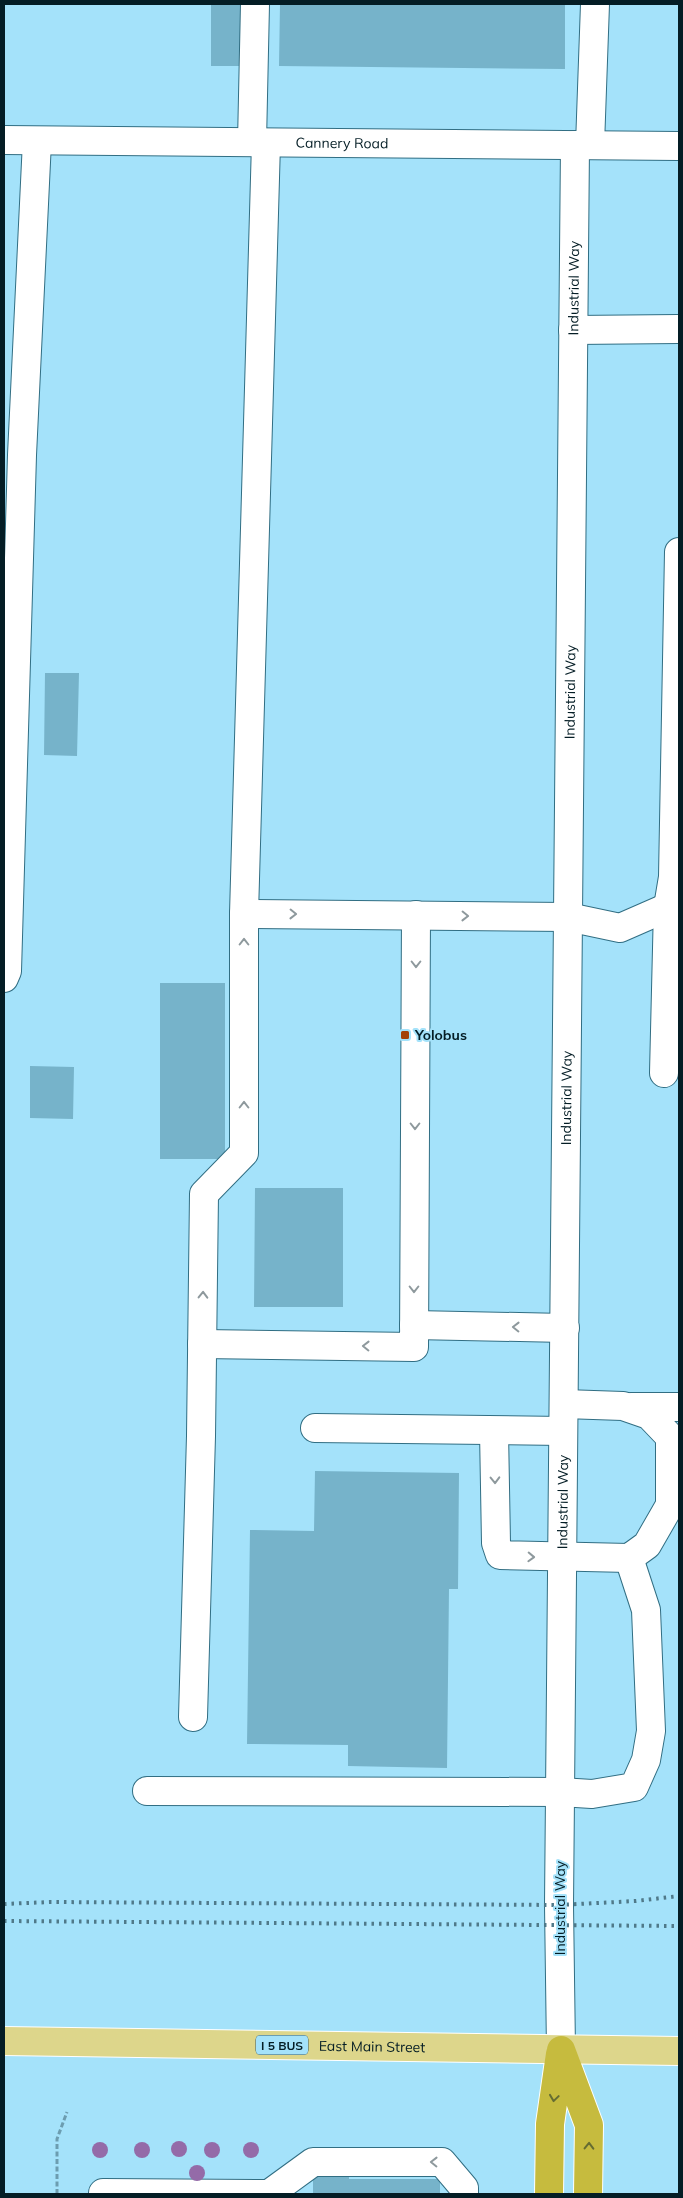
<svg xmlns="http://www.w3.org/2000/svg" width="683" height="2198" font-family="Mulish,sans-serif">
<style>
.building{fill:#76b3ca}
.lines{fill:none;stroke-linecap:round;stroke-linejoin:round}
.minor-casing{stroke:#316e83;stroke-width:30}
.major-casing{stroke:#fff;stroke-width:30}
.highway-casing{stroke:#fff;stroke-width:30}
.path{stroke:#6c9db0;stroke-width:3;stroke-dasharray:5 2.5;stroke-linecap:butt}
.minor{stroke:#fff;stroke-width:28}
.major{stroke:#ddd68b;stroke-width:28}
.highway{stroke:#c6bb3e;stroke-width:28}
.rail{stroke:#4f7989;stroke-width:4;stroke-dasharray:2.5 5;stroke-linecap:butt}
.tree{fill:#946ba8}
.oneway{stroke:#8e999d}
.oneway2{stroke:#656c32}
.poi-dot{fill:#a44105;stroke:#a4e2fa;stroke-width:2}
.labels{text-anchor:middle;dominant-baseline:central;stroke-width:4;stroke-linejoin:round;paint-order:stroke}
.shield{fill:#a4e2fa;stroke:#345865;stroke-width:1}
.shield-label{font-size:12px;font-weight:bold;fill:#041d25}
.street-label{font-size:14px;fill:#041d25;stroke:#a4e2fa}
.poi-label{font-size:14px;font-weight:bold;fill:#041d25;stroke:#a4e2fa;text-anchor:start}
</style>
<rect width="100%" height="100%" fill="#a4e2fa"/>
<path class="building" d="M 211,4 L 242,4 L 241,66 L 211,66 Z
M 280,4 L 565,4 L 565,69 L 279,66 Z
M 45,673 L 79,673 L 77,756 L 44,755 Z
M 160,983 L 225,983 L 225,1159 L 160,1159 Z
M 30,1066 L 74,1067 L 73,1119 L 30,1118 Z
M 255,1188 L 343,1188 L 343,1307 L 254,1307 Z
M 315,1471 L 459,1473 L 458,1589 L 449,1589 L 447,1768 L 348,1766 L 348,1745 L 247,1744 L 250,1530 L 314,1531 Z
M 333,2171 L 349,2171 L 349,2179 L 440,2179 L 440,2194 L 313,2194 L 313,2177 L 333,2177 Z"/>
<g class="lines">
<defs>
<g id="minor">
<path id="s1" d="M 4,140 L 679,146"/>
<path d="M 252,142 L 255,4"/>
<path d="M 590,145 L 595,4"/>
<path d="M 573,330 L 679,329"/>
<path d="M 244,914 L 568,917 L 620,928 L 668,907 L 679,907"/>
<path d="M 4,978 L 7,971 L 22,455 L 37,141"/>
<path d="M 664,1073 L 668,907 L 673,877 L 679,552"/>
<path d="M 414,1325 L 565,1328"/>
<path d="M 202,1344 L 414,1347 L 416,915"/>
<path d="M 631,1407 L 679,1407"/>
<path d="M 315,1428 L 563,1431"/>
<path d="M 494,1431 L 496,1543 L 500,1555 L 629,1558 L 647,1545 L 670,1505 L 670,1437 L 649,1415 L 623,1406 L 564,1404"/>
<path d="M 193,1717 L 201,1436 L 204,1194 L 244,1153 L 244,914 L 266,143"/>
<path d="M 147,1791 L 560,1792 L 592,1794 L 634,1787 L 646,1760 L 651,1731 L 646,1610 L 629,1558"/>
<path id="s2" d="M 561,2050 L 559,1905 L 575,145"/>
<path d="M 103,2194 L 103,2193 L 270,2194"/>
<path d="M 269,2194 L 313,2162 L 442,2162 L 464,2188 L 464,2194"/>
</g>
<g id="major">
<path id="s3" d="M 4,2041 L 679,2051"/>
</g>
<path id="highway" d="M 561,2050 L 589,2125 L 588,2194
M 549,2194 L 550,2124 L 560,2054"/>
</defs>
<use href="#minor" class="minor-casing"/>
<use href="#major" class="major-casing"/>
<use href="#highway" class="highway-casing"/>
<path class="path" d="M 57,2194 L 57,2139 L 67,2112"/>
<use href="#minor" class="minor"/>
<use href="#major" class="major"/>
<use href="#highway" class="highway"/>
<path class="rail" d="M 4,1904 L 51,1902 L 559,1905 L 636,1901 L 679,1896
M 4,1921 L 679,1926"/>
</g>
<g class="tree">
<circle cx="179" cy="2149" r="8"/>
<circle cx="100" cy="2150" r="8"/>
<circle cx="142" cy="2150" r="8"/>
<circle cx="212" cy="2150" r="8"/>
<circle cx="251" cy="2150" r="8"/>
<circle cx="197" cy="2173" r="8"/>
</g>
<defs><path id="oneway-chevron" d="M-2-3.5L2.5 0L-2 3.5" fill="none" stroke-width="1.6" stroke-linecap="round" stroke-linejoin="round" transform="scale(1.25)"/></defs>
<g class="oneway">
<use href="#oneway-chevron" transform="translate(293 914) rotate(1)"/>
<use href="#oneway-chevron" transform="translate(465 916) rotate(1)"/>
<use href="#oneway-chevron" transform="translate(244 942) rotate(-90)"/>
<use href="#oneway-chevron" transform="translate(416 964) rotate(90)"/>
<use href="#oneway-chevron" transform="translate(244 1105) rotate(-90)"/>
<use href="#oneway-chevron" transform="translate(415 1126) rotate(90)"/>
<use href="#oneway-chevron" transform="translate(414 1289) rotate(90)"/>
<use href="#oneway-chevron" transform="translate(203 1295) rotate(-89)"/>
<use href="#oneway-chevron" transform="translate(516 1327) rotate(-179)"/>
<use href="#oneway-chevron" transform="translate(366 1346) rotate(-179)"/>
<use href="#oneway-chevron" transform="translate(495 1480) rotate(89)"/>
<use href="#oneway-chevron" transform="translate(531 1557) rotate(2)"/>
<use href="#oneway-chevron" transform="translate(434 2162) rotate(-179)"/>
</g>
<g class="oneway2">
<use href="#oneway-chevron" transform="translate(554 2098) rotate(98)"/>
<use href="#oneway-chevron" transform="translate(589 2146) rotate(-89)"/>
</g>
<rect class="poi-dot" x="400" y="1030" width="10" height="10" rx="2.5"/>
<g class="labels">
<rect class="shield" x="256" y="2035.5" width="52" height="19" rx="4"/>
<g class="shield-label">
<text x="282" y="2045">I 5 BUS</text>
</g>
<g class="street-label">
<text stroke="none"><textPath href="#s1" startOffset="338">Cannery Road</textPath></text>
<text stroke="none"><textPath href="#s2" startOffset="1762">Industrial Way</textPath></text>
<text stroke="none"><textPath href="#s2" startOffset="1358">Industrial Way</textPath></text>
<text stroke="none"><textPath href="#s2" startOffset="952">Industrial Way</textPath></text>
<text stroke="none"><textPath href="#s2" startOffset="548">Industrial Way</textPath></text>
<text transform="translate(560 1908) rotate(-90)">Industrial Way</text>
<text stroke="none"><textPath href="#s3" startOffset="368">East Main Street</textPath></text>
</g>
<g class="poi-label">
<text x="415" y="1035">Yolobus</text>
</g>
</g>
<rect width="683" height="2198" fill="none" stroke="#041d25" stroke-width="10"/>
</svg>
